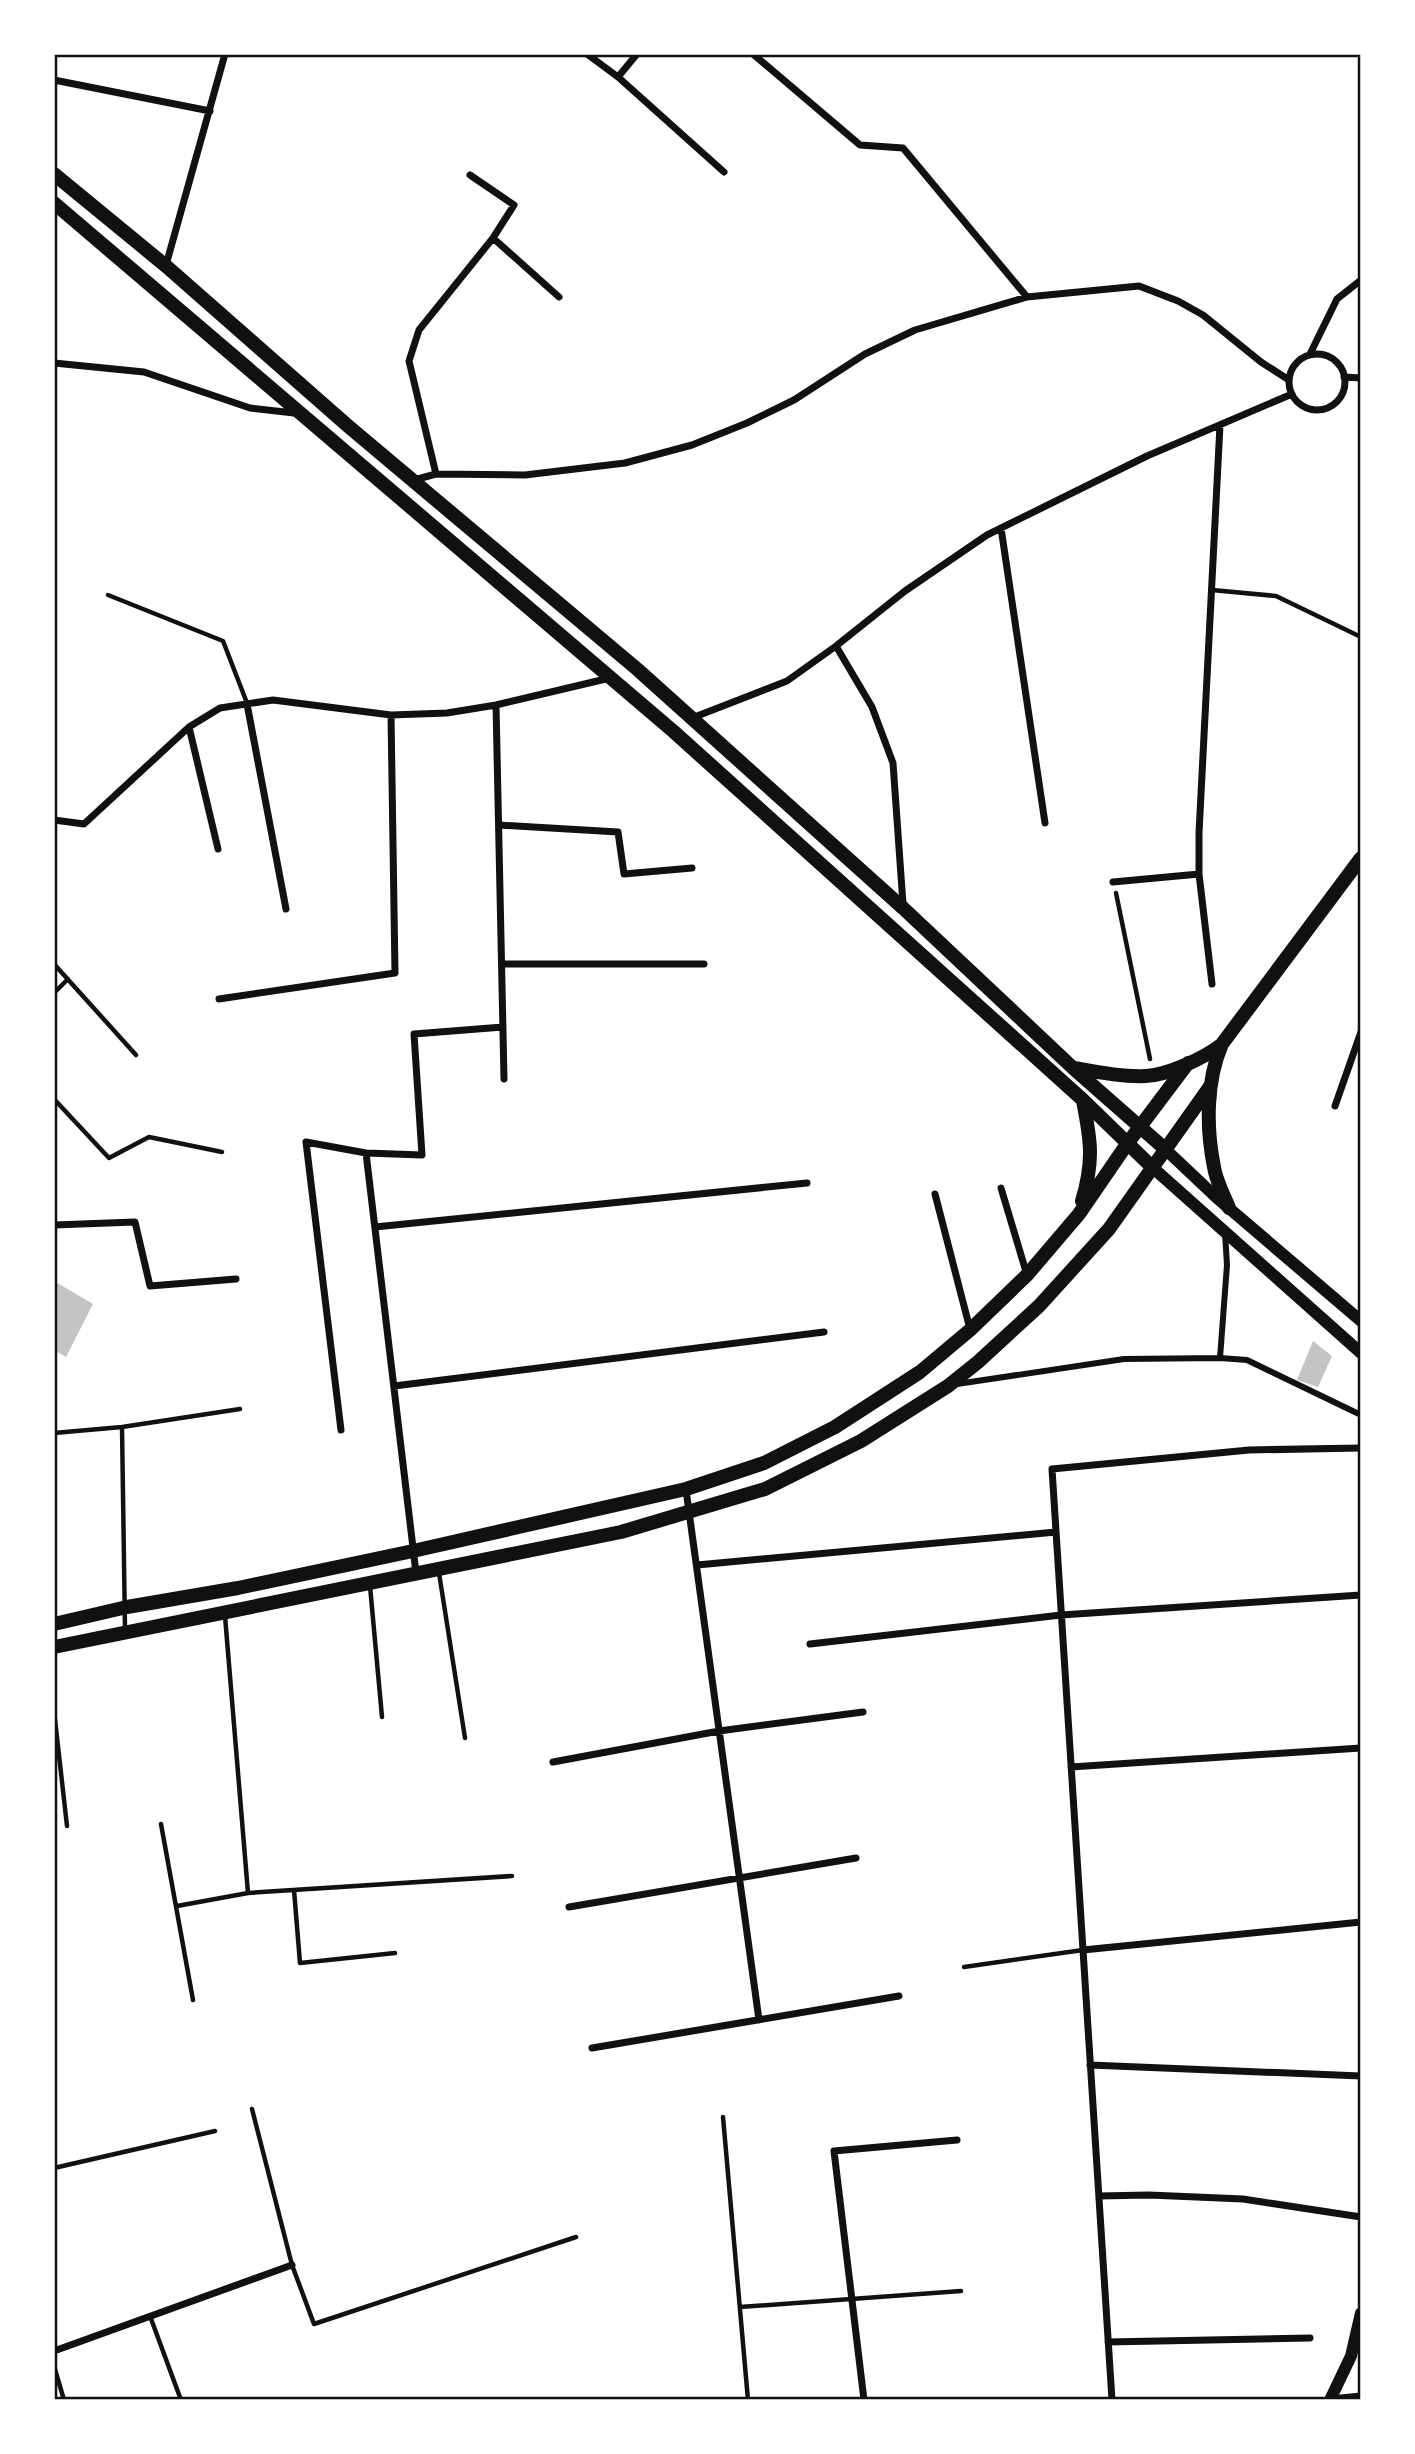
<svg xmlns="http://www.w3.org/2000/svg" width="1415" height="2454" font-family="Literata,serif">
<style>
.building{fill:#c4c4c4}
.lines{fill:none;stroke-linecap:round;stroke-linejoin:round}
.path{stroke:#111;stroke-width:4.5}
.service{stroke:#111;stroke-width:4.5}
.pedestrian{stroke:#111;stroke-width:6}
.minor{stroke:#111;stroke-width:7}
.secondary{stroke:#111;stroke-width:12}
.primary{stroke:#111;stroke-width:14}
.neatline{fill:none;stroke:#111;stroke-width:2.5}
</style>
<rect width="100%" height="100%" fill="#fff"/>
<path class="building" d="M 54,1281 L 93,1304 L 66,1357 L 54,1350 Z
M 1313,1341 L 1332,1356 L 1318,1387 L 1297,1380 Z"/>
<g class="lines">
<path class="path" d="M 1116,893 L 1150,1059"/>
<path class="service" d="M 1212,590 L 1276,596 L 1361,637
M 108,595 L 223,641 L 247,703
M 54,964 L 136,1055
M 54,993 L 68,979
M 54,1099 L 109,1158 L 149,1137 L 222,1152
M 122,1427 L 125,1629
M 54,1433 L 122,1427 L 240,1409
M 439,1573 L 465,1738
M 370,1586 L 382,1717
M 225,1616 L 248,1893
M 54,1711 L 67,1826
M 161,1824 L 193,2000
M 294,1890 L 300,1963 L 395,1953
M 177,1906 L 248,1893 L 512,1876
M 964,1967 L 1083,1950
M 252,2109 L 292,2265 L 314,2324 L 576,2237
M 723,2117 L 748,2400
M 54,2168 L 215,2131
M 740,2307 L 961,2291
M 150,2316 L 181,2400
M 54,2366 L 64,2400"/>
<path class="pedestrian" d="M 1220,1358 L 1227,1265 L 1225,1233
M 957,1384 L 1124,1359 L 1220,1358 L 1247,1360 L 1361,1415"/>
<path class="minor" d="M 587,54 L 618,77 L 724,172
M 753,54 L 860,145 L 903,148 L 1027,297
M 618,77 L 637,54
M 54,80 L 210,111
M 493,238 L 559,297
M 166,265 L 225,54
M 1310,354 L 1337,299 L 1361,280
M1289 382a28 28 0 1 1 56 0a28 28 0 1 1-56 0Z
M 54,363 L 144,372 L 250,408 L 294,413
M 1344,377 L 1361,378
M 436,474 L 409,361 L 419,330 L 493,238 L 514,205 L 470,175
M 414,480 L 436,474 L 525,475 L 625,463 L 692,445 L 747,423 L 794,400 L 865,354 L 915,330 L 1027,297 L 1139,286 L 1178,301 L 1203,315 L 1261,362 L 1289,380
M 1001,528 L 1045,823
M 836,646 L 872,707 L 893,763 L 903,904
M 247,704 L 286,909
M 496,705 L 504,1079
M 692,718 L 787,681 L 836,646 L 905,591 L 987,535 L 1147,456 L 1292,394
M 189,727 L 218,849
M 54,820 L 84,824 L 189,727 L 220,708 L 273,700 L 391,715 L 447,713 L 496,705 L 610,678
M 499,825 L 618,832 L 624,874 L 692,868
M 1113,882 L 1199,874
M 502,964 L 704,964
M 1212,984 L 1199,874 L 1199,833 L 1220,425
M 219,999 L 395,973 L 391,715
M 1335,1106 L 1361,1032
M 366,1153 L 416,1573
M 1001,1188 L 1027,1275
M 935,1194 L 970,1329
M 54,1225 L 135,1222 L 150,1286 L 236,1279
M 375,1227 L 807,1183
M 394,1386 L 824,1332
M 341,1430 L 306,1142 L 366,1153 L 422,1155 L 414,1034 L 503,1027
M 686,1490 L 759,2020
M 697,1565 L 1056,1532
M 810,1644 L 1061,1615 L 1361,1595
M 553,1762 L 719,1731 L 863,1712
M 1071,1767 L 1361,1748
M 569,1907 L 856,1858
M 1083,1950 L 1361,1922
M 592,2048 L 899,1996
M 1090,2065 L 1361,2076
M 1099,2196 L 1149,2195 L 1243,2199 L 1361,2217
M 1108,2342 L 1310,2338
M 54,2351 L 292,2265
M 1331,2399 L 1361,2396
M 864,2400 L 834,2151 L 957,2140
M 1112,2400 L 1052,1469 L 1249,1450 L 1361,1448"/>
<path class="secondary" d="M 1164,1148 L 1217,1198 L 1361,1321
M 1152,1167 L 1361,1353
M 1330,2400 L 1351,2356 L 1361,2313"/>
<path class="primary" d="M 54,174 L 166,266 L 348,426 L 637,669 L 903,908 L 1073,1068 L 1164,1148
M 54,203 L 673,731 L 1083,1100 L 1152,1167
M 1074,1068 C 1097,1072 1122,1077 1146,1076 C 1168,1075 1204,1058 1221,1045
M 1082,1201 C 1094,1161 1091,1141 1083,1101
M 1229,1208 C 1224,1195 1216,1181 1214,1167 C 1206,1128 1206,1081 1222,1044 L 1361,858
M 54,1624 L 127,1607 L 238,1588 L 413,1551 L 686,1489 L 764,1463 L 835,1427 L 920,1372 L 970,1330 L 1027,1275 L 1079,1214 L 1127,1144 L 1188,1063
M 54,1647 L 621,1532 L 765,1489 L 861,1441 L 948,1386 L 978,1362 L 1039,1306 L 1109,1229 L 1211,1085"/>
</g>
<rect width="1415" height="2454" fill="none" stroke="#ffffff" stroke-width="112"/>
<rect x="56" y="56" width="1303" height="2342" class="neatline"/>
</svg>
